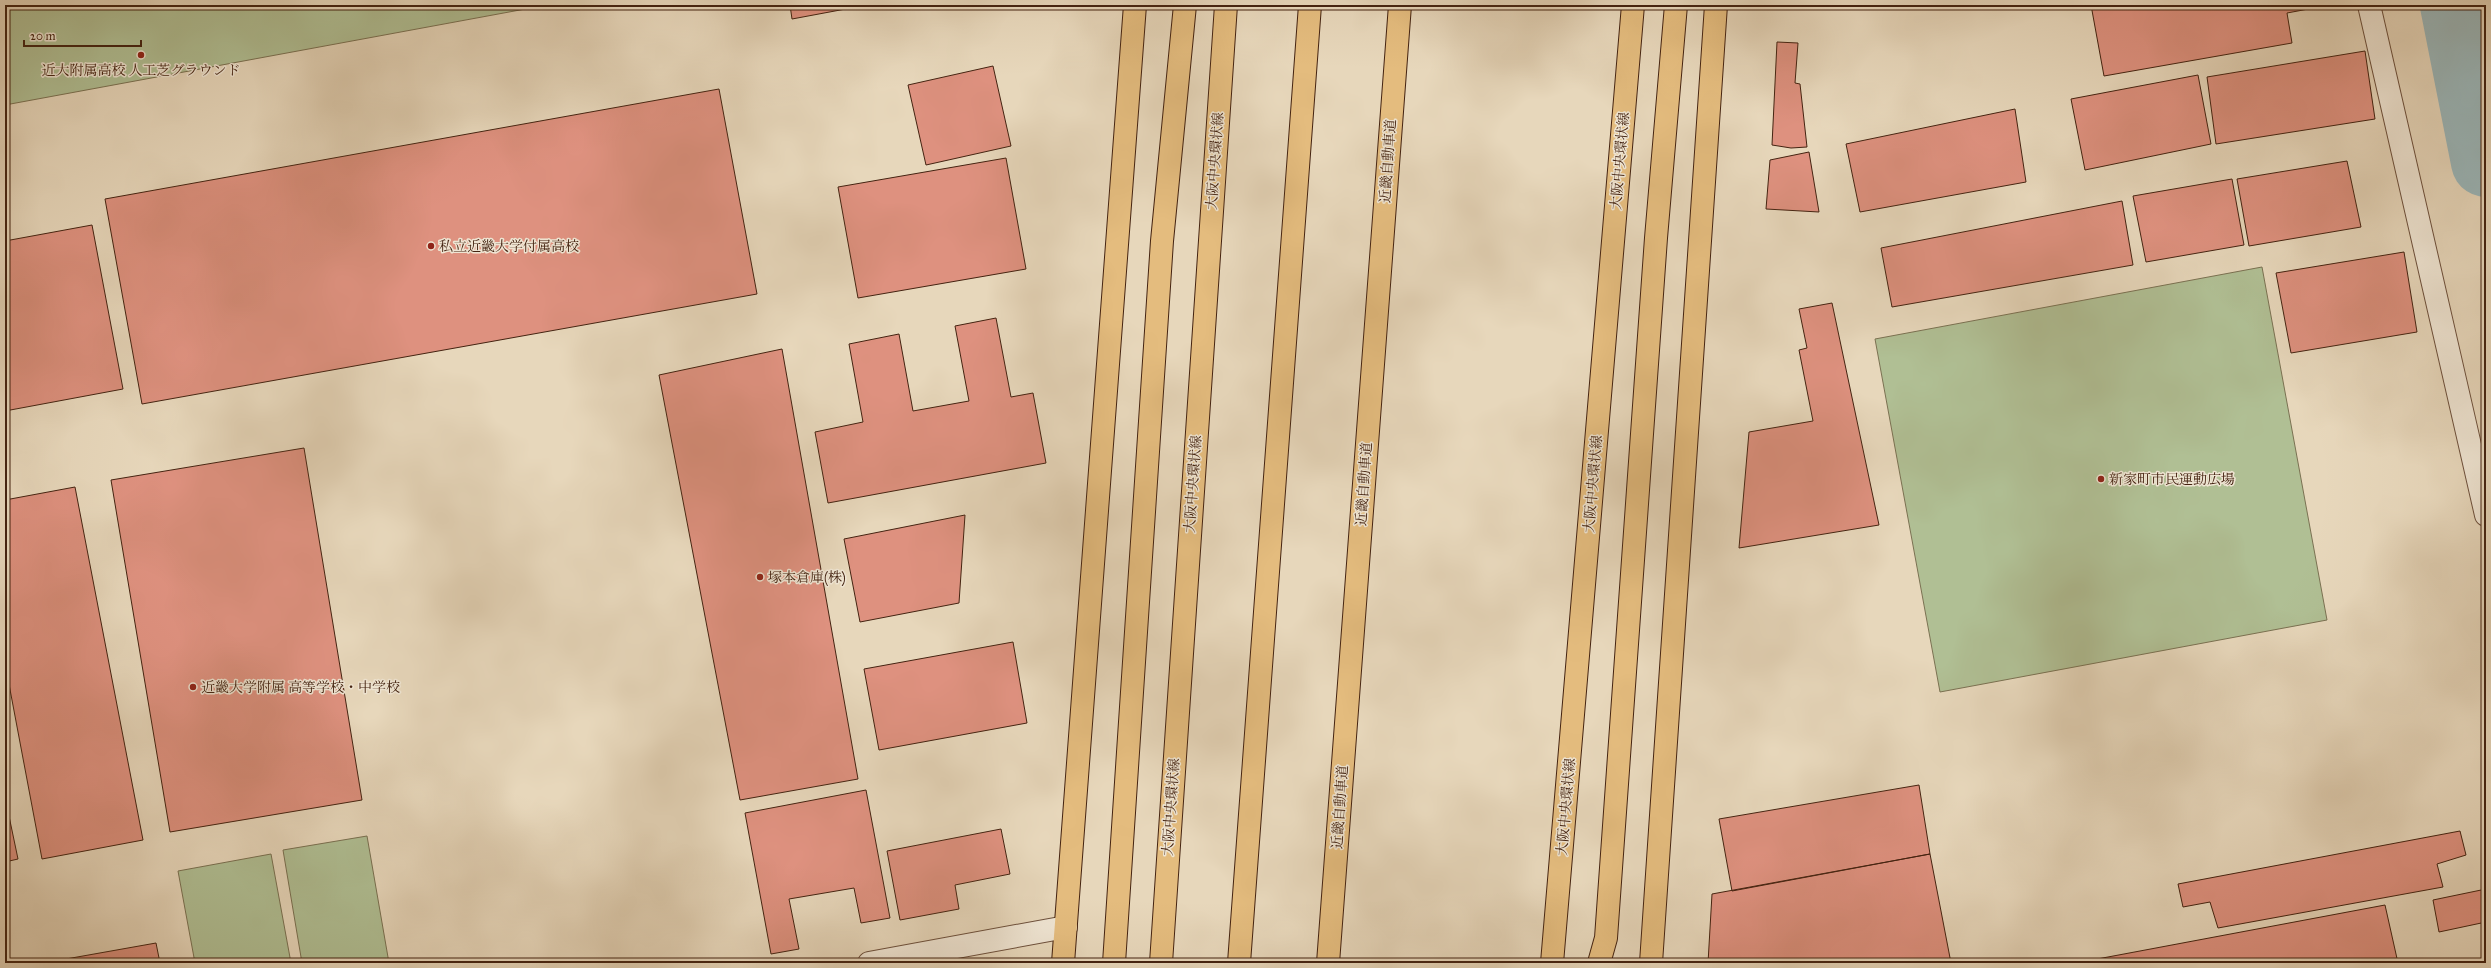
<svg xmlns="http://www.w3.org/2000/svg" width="2491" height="968" font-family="'IM FELL Great Primer','Noto Serif JP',serif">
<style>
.green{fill:#b0bf94;stroke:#7a7152}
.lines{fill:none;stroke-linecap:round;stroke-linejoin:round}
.river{stroke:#9bb7ba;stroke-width:70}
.building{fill:#de917f;stroke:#442311}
.minor-casing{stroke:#6d503c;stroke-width:24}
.primary-casing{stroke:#442311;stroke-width:24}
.motorway-casing{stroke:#442311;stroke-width:24}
.minor{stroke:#efe5d3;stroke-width:22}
.primary{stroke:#e4bc7e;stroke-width:22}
.motorway{stroke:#e4bc7e;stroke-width:22}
.poi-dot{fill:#8f2418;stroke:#efe5d3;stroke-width:1.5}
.labels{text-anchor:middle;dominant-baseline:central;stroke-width:3;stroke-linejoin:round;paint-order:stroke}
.poi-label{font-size:14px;fill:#442311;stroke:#efe5d3;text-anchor:start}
.street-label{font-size:14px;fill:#442311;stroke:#efe5d3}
</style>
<rect width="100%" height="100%" fill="#e7d7bb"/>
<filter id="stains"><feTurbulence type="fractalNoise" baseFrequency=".005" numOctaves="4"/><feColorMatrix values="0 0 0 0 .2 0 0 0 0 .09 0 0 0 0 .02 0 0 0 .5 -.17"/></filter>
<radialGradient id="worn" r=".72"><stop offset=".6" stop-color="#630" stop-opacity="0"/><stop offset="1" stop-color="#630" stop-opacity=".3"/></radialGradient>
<path class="green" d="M 5,5 L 547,5 L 5,105 Z
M 2262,267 L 2327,620 L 1940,692 L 1875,339 Z
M 367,836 L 389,963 L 302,963 L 283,850 Z
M 271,854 L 291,963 L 195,963 L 178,871 Z"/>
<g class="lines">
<path class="river" d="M 2455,5 L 2486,162"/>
</g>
<path class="building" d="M 790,5 L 867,5 L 792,19 Z
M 2091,5 L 2319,5 L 2319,7 L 2287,13 L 2292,43 L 2104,76 Z
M 1777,42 L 1798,43 L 1795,83 L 1800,84 L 1807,147 L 1791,148 L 1772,145 Z
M 2365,51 L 2375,119 L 2216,144 L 2207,77 Z
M 993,66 L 1011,146 L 926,165 L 908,85 Z
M 2198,75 L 2211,144 L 2085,170 L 2071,99 Z
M 719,89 L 757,294 L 142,404 L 105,199 Z
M 2015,109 L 2026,182 L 1860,212 L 1846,144 Z
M 1809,152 L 1819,212 L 1766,209 L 1770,160 Z
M 1006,158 L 1026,269 L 858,298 L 838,187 Z
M 2347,161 L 2361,227 L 2249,246 L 2237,179 Z
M 2232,179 L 2244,245 L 2146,262 L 2133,196 Z
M 2122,201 L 2133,265 L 1892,307 L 1881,248 Z
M 92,225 L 123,389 L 5,411 L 5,241 Z
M 2404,252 L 2417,332 L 2291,353 L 2276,273 Z
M 1832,303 L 1879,525 L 1739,548 L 1749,432 L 1813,421 L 1799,350 L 1807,348 L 1799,309 Z
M 996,318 L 1011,397 L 1033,393 L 1046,463 L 828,503 L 815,432 L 863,422 L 849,344 L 899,334 L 913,411 L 969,401 L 955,326 Z
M 782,349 L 858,779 L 740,800 L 659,375 Z
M 304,448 L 362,800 L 170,832 L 111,480 Z
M 75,487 L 143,840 L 42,859 L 5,663 L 5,500 Z
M 965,515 L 959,603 L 860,622 L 844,539 Z
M 1013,642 L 1027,723 L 879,750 L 864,669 Z
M 1919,785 L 1930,854 L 1732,891 L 1719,819 Z
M 866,790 L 890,918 L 861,923 L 854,888 L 789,899 L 799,949 L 771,954 L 745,813 Z
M 5,797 L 18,859 L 5,862 Z
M 1001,829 L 1010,874 L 955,885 L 959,909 L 900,920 L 887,851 Z
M 2460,831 L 2466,855 L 2437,864 L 2443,887 L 2218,928 L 2210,902 L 2183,907 L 2178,884 Z
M 1930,854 L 1951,963 L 1708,963 L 1712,894 Z
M 2486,889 L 2486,922 L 2439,932 L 2433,900 Z
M 2385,905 L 2398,963 L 2076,963 Z
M 156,943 L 160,963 L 67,963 L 66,959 Z"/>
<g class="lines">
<defs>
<path id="minor" d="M 2369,5 L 2486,515
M 869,963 L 1066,927"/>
<path id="primary" d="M 1063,963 L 1135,5
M 1161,963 L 1226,5
M 1552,963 L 1633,5
M 1651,963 L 1716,5"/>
<path id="motorway" d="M 1114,963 L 1162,241 L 1185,5
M 1239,963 L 1310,5
M 1328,963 L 1400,5
M 1599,963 L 1606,938 L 1656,238 L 1676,5"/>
</defs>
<use href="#minor" class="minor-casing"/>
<use href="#primary" class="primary-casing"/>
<use href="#motorway" class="motorway-casing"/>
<use href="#minor" class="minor"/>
<use href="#primary" class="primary"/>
<use href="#motorway" class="motorway"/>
</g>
<g class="poi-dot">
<circle cx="141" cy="55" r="4"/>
<circle cx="431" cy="246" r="4"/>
<circle cx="2101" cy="479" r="4"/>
<circle cx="760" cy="577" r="4"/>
<circle cx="193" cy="687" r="4"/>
</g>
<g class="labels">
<g class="poi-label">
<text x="141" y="70" text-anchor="middle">近大附属高校 人工芝グラウンド</text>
<text x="439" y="246">私立近畿大学付属高校</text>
<text x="2109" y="479">新家町市民運動広場</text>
<text x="768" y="577">塚本倉庫(株)</text>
<text x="201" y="687">近畿大学附属 高等学校・中学校</text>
</g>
<g class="street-label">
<text transform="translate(1215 161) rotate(-86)">大阪中央環状線</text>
<text transform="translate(1388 161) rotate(-86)">近畿自動車道</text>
<text transform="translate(1620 161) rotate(-85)">大阪中央環状線</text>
<text transform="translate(1193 484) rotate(-86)">大阪中央環状線</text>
<text transform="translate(1364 484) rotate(-86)">近畿自動車道</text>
<text transform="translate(1593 484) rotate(-85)">大阪中央環状線</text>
<text transform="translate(1171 807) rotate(-86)">大阪中央環状線</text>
<text transform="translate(1340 807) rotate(-86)">近畿自動車道</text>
<text transform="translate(1566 807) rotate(-85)">大阪中央環状線</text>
</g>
</g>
<rect width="2491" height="968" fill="none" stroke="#e7d7bb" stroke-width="20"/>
<rect x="6" y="6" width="2479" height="956" fill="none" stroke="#442311" stroke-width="2"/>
<rect x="10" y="10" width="2471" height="948" fill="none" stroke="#442311"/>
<path d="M24 40v6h117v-6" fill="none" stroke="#442311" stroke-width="2"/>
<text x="30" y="40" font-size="12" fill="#442311" stroke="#efe5d3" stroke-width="3" paint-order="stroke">20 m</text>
<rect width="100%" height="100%" filter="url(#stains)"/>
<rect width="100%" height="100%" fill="url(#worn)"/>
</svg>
